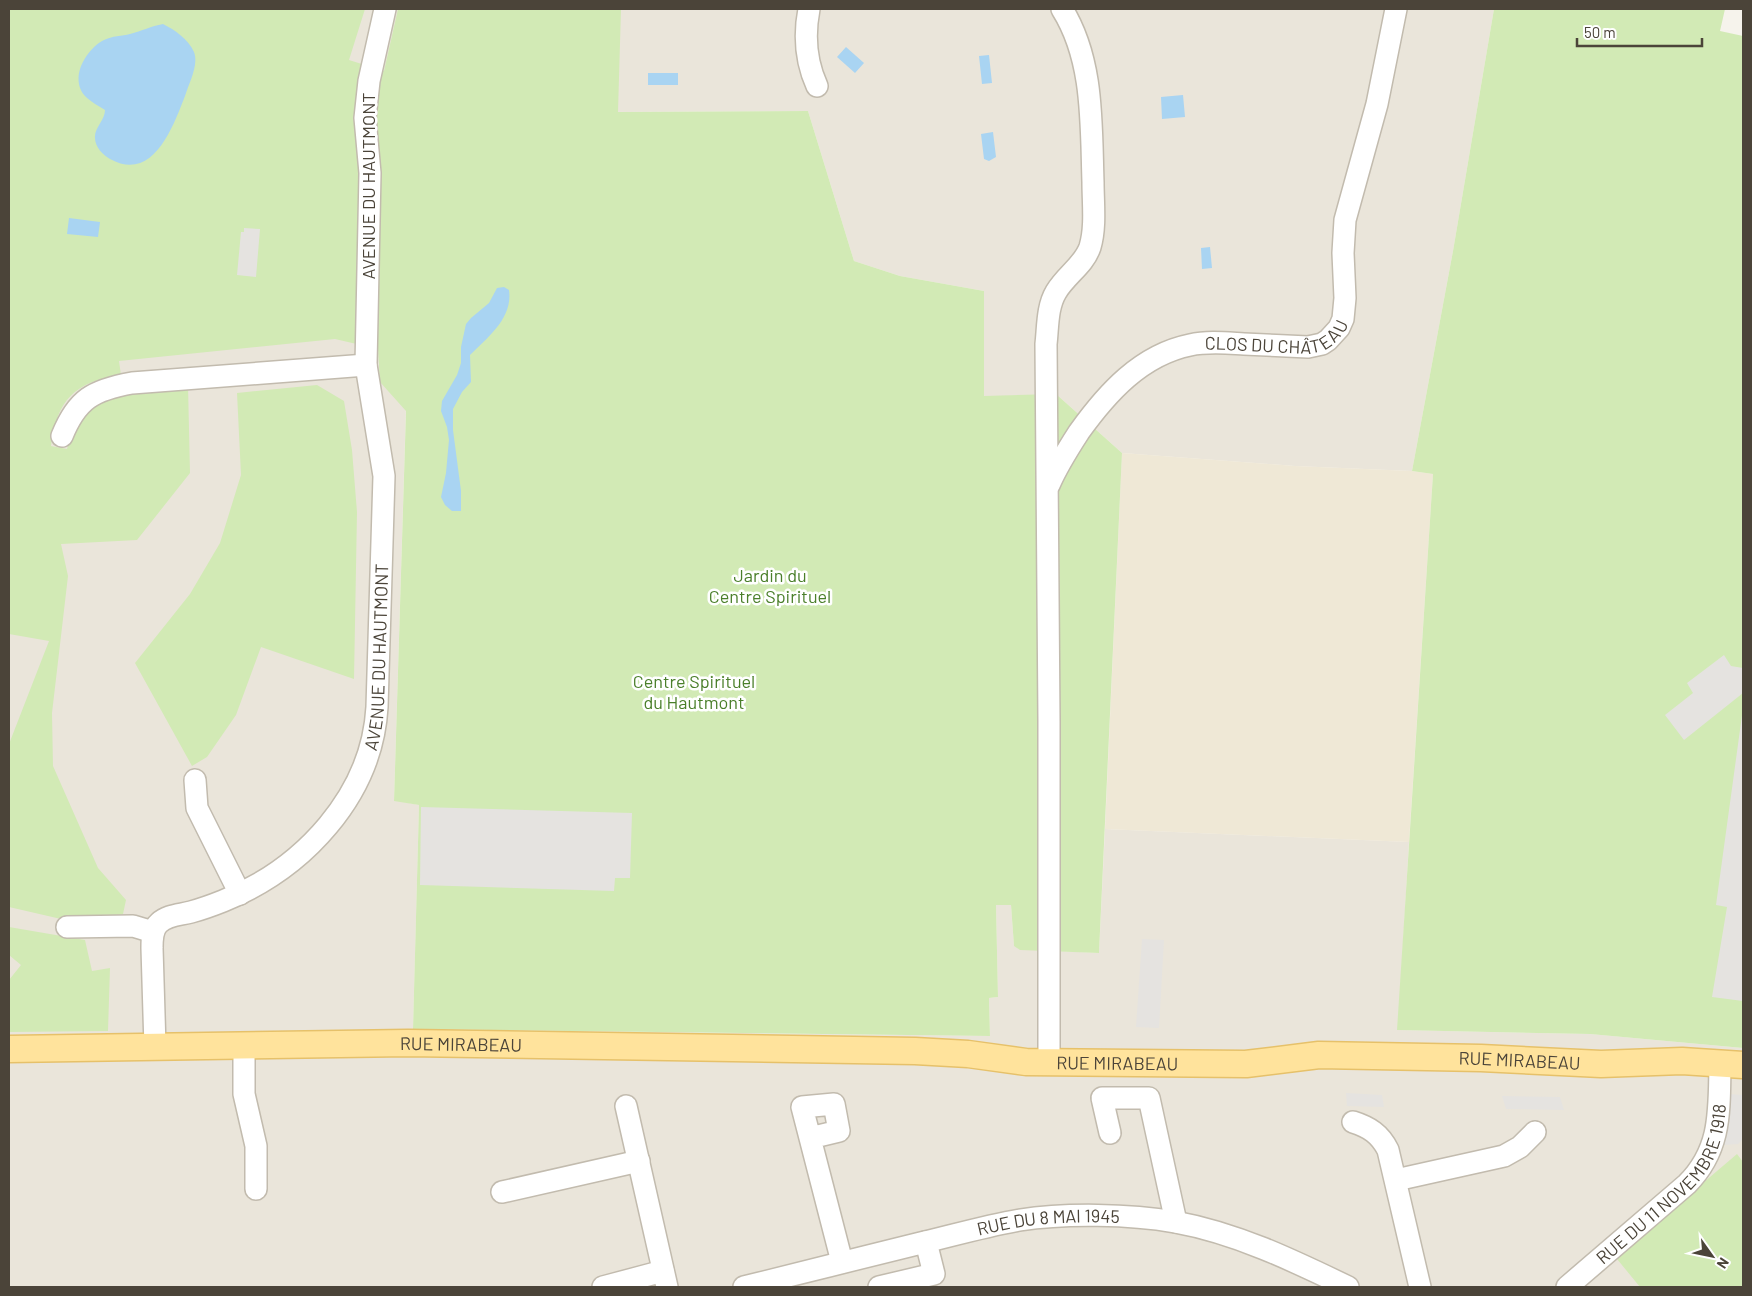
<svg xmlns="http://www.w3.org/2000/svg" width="1752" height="1296" font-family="Barlow,sans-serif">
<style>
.residential{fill:#eae5da}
.education{fill:#efe8d6}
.green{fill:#d2eab5}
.parking{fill:#e5e3e0}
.water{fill:#a9d4f2}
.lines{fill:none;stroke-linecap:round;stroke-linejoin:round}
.minor-casing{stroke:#c2bbae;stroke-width:24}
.major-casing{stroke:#e6c16a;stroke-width:29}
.minor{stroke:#fff;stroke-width:21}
.major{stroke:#ffe39c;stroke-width:26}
.labels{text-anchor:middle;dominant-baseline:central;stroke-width:5;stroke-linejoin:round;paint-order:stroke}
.street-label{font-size:18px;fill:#4b4439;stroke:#fff}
.park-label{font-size:18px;fill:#4a7f2a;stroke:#fff}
</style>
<rect width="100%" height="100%" fill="#f6f3ec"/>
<path class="residential" d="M 9,9 L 1494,9 L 1453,251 L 1412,471 L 1295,466 L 1122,453 L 1056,394 L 984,397 L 984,291 L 900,276 L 854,261 L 808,111 L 415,113 L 394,800 L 419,805 L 413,1029 L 990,1036 L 989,998 L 998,997 L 996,905 L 1011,905 L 1014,946 L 1059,951 L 1099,953 L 1105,829 L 1409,842 L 1398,1030 L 1590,1034 L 1743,1048 L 1743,1287 L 9,1287 Z"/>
<path class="education" d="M 1122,453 L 1295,466 L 1412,471 L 1433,474 L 1409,842 L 1105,829 Z"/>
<path class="green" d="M 9,9 L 365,9 L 349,60 L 384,71 L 398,9 L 621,9 L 618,112 L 808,111 L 854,261 L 900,276 L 984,291 L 984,396 L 1056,394 L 1122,453 L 1099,953 L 1020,950 L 1014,946 L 1011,905 L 996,905 L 998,997 L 989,998 L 990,1036 L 413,1029 L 419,805 L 394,801 L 406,411 L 380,382 L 378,349 L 335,339 L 119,361 L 121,375 C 74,382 57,400 51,446 L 67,449 L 73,426 L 100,396 L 188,385 L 190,473 L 137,540 L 61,544 L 68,576 L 52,713 L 53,766 L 98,868 L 126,900 L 123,914 L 97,920 L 61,919 L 9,907 L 9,744 L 49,641 L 9,634 Z
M 1494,9 L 1725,9 L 1720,31 L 1743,36 L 1743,1048 L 1590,1034 L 1397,1030 L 1433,474 L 1412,471 L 1453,251 Z
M 317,385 L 344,401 L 352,450 L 357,512 L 354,679 L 261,647 L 236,715 L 207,757 L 192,766 L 135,663 L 190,594 L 220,543 L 241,475 L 237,393 Z
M 9,927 L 85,940 L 92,971 L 110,968 L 108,1031 L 9,1032 L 9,980 L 21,965 L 9,955 Z
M 1737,1154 L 1743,1162 L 1743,1287 L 1640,1287 L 1617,1259 L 1656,1223 Z"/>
<path class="parking" d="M 244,228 L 260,229 L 256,277 L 237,275 L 241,232 L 244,232 Z
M 1724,655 L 1731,666 L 1743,668 L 1743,693 L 1684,740 L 1665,715 L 1693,693 L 1687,683 Z
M 1743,708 L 1743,1001 L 1712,997 L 1727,907 L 1716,905 Z
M 421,807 L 632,813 L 630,878 L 615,878 L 614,891 L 420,885 Z
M 1142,939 L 1164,940 L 1159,1028 L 1136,1027 Z
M 1346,1093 L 1382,1095 L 1384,1107 L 1347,1106 Z
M 1728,1094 L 1743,1095 L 1743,1139 L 1738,1144 L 1724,1145 Z
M 1502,1096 L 1560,1097 L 1564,1110 L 1506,1109 Z"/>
<path class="water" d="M 163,24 C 175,30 188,39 194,52 C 199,65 189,83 185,96 C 173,127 153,183 110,159 C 103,155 95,147 95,138 C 94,128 105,120 105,110 C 99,106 91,102 86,97 C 68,79 86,49 104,40 C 112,36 122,36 130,34 C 142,31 151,26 163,24 Z
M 846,47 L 864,63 L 855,73 L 837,57 Z
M 989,55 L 992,83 L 982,84 L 979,56 Z
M 648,73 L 678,73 L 678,85 L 648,85 Z
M 1183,95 L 1185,117 L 1162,119 L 1161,97 Z
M 993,132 L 996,157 L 989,161 L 984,159 L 981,134 Z
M 69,218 L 100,222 L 98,237 L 67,234 Z
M 1210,247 L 1212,268 L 1202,269 L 1201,248 Z
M 504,287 L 509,290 C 513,318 488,337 470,355 L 471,382 L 462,392 L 453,409 L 453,430 L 461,491 L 461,511 L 452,511 L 445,505 L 441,497 L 446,473 L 449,440 L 447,427 L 441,411 L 442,401 L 457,375 L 461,363 L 461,347 L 466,324 L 471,318 L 489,303 L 497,288 Z"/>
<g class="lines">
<defs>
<g id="minor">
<path d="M 809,9 C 804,35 806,62 817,86"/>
<path d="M 62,436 C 77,399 93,390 132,383 L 366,365"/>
<path id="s1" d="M 1049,485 C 1057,466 1068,449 1079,432 C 1107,393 1141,355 1190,345 C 1208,341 1226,343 1244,344 C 1265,345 1287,346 1308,347 L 1322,344 L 1328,340 L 1339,328 L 1343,319 L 1345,298 L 1343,253 L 1345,220 L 1377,104 L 1396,9"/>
<path d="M 195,780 L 197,808 L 240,894"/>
<path d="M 67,927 L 133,926 L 153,932"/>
<path d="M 244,1045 L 244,1094 L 256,1146 L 256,1189"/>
<path id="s2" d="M 155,1047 L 152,948 C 152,939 152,929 159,923 C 167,915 180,915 191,912 C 202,909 213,905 223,901 C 303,869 372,796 377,707 L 384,476 L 366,365 L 370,173 L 365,118 L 369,81 L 385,9"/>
<path d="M 1049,1062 L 1049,721 L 1046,344 C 1048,327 1047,307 1056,292 C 1066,275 1084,265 1090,247 C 1096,227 1093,203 1093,182 C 1091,124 1094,60 1062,9"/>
<path d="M 626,1106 L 667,1287"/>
<path d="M 1353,1122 C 1369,1127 1380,1134 1388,1150 L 1420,1287"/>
<path d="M 1110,1133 L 1102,1098 L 1149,1098 L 1176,1222"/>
<path d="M 810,1138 L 839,1131 L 834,1104 L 802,1107 L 842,1262"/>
<path d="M 1396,1180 L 1504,1156 L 1520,1147 L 1535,1132"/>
<path d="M 502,1192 L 639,1161"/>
<path d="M 603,1287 L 663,1271"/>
<path id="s3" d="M 744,1287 C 802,1273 859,1258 917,1244 C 951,1236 985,1226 1020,1220 C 1065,1213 1130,1214 1175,1222 C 1236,1233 1292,1260 1348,1287"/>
<path d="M 879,1287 L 934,1274 L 926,1242"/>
<path id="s4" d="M 1567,1287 L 1687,1184 C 1722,1149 1719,1110 1720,1064"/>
</g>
<g id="major">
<path id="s5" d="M 9,1049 L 408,1043 L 915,1051 L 968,1054 L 1026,1062 L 1246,1064 L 1319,1055 L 1481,1058 L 1601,1064 L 1682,1061 L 1743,1065"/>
</g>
</defs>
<use href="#minor" class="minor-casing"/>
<use href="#major" class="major-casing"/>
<use href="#minor" class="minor"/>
<use href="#major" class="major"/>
</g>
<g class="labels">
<g class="street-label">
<text transform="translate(368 186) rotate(-90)">AVENUE DU HAUTMONT</text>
<text stroke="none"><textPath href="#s1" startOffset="295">CLOS DU CHÂTEAU</textPath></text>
<text stroke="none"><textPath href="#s2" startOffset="505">AVENUE DU HAUTMONT</textPath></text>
<text stroke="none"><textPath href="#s5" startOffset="452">RUE MIRABEAU</textPath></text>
<text stroke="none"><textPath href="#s5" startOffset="1512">RUE MIRABEAU</textPath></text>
<text stroke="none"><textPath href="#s5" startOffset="1109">RUE MIRABEAU</textPath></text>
<text stroke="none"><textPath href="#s4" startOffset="144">RUE DU 11 NOVEMBRE 1918</textPath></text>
<text stroke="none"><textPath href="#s3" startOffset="312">RUE DU 8 MAI 1945</textPath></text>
</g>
<g class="park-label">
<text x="770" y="575">Jardin du<tspan x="770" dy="21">Centre Spirituel</tspan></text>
<text x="694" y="681">Centre Spirituel<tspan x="694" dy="21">du Hautmont</tspan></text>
</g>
</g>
<rect width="1752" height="1296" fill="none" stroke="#4b4439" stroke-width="20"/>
<g transform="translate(1712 1256) rotate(123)" stroke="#ffffff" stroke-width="4" paint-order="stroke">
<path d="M0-4L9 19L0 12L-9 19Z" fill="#4b4439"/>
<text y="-8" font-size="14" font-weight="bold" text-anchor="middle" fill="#4b4439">N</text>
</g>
<path d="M1577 38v8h125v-8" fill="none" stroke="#4b4439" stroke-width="2.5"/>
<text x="1584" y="38" font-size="15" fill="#4b4439" stroke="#ffffff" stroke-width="4" paint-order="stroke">50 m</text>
</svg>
